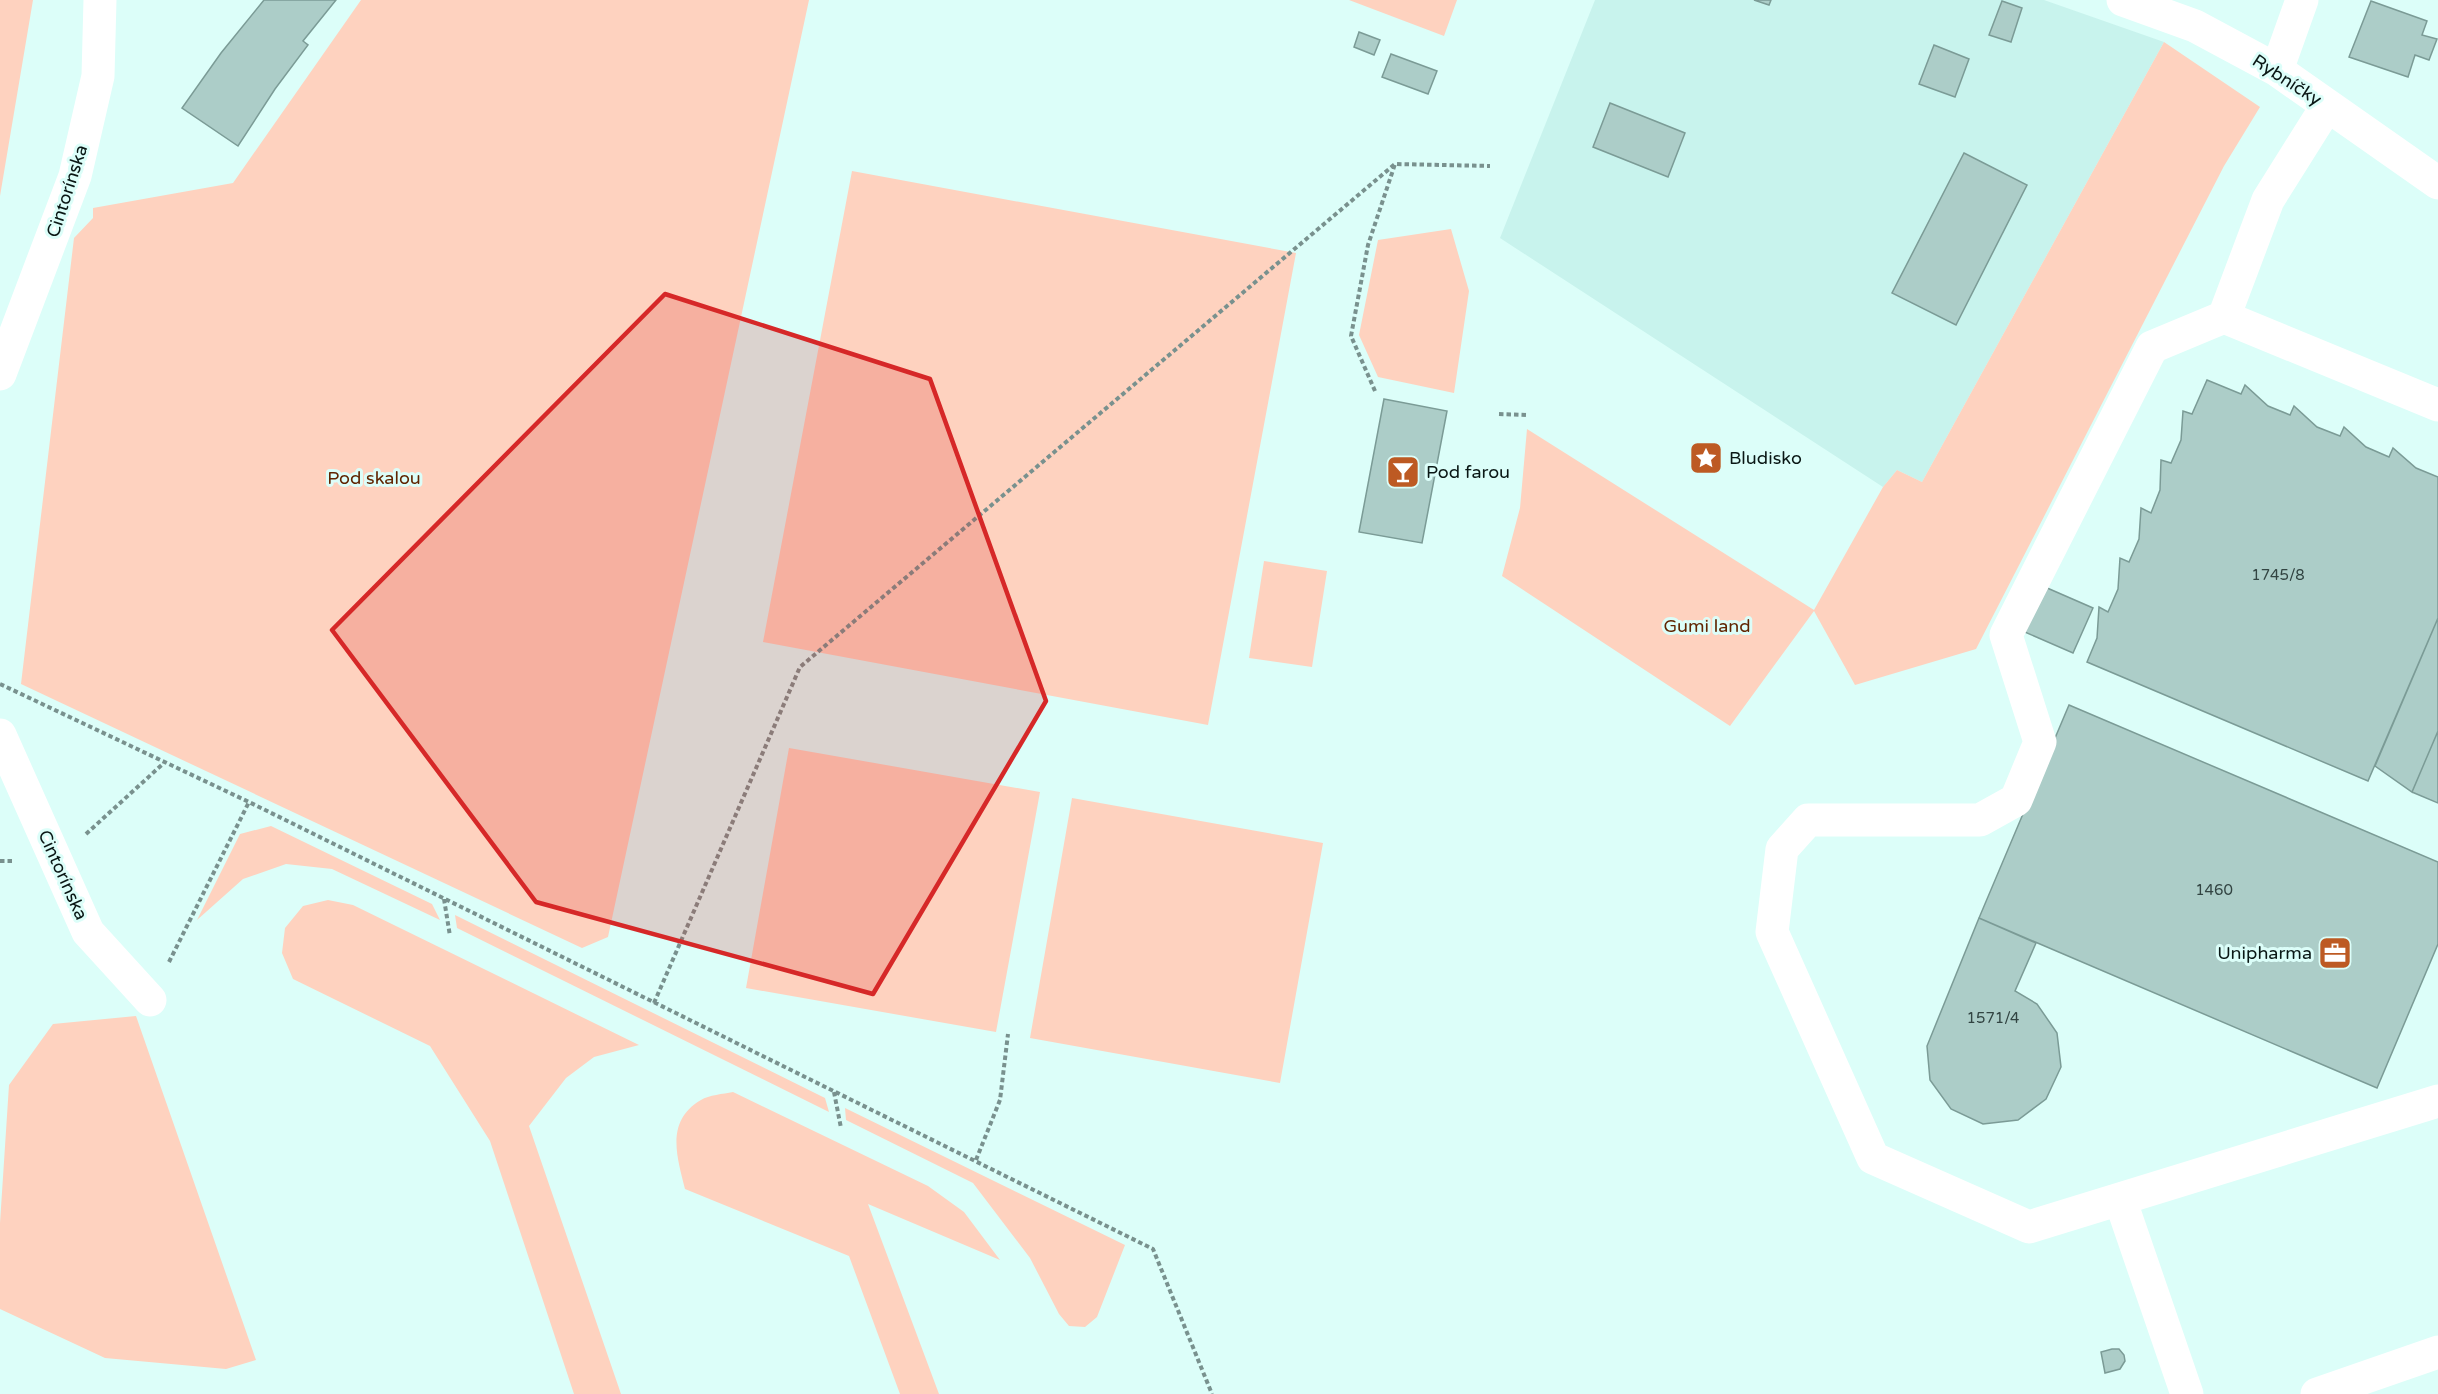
<svg xmlns="http://www.w3.org/2000/svg" width="2438" height="1394" font-family="'Varela Round',sans-serif">
<style>
.built{fill:#c8f3ed}
.green{fill:#fed2bf}
.building{fill:#accdc8;stroke:#7b9b96;stroke-width:1.5}
.lines{fill:none;stroke-linecap:round;stroke-linejoin:round}
.path{stroke:#79918e;stroke-width:4;stroke-dasharray:4.5 3;stroke-linecap:butt}
.minor{stroke:#fff;stroke-width:33}
.marked{fill:#d62828;fill-opacity:0.2;stroke:#d62828;stroke-width:4.5;stroke-linejoin:round}
.labels{text-anchor:middle;dominant-baseline:central;stroke-width:6;stroke-linejoin:round;paint-order:stroke}
.number-label{font-size:15px;fill:#324442}
.street-label{font-size:18px;fill:#0a1715;stroke:#dcfef9}
.poi-label{font-size:18px;fill:#0a1715;stroke:#dcfef9;text-anchor:start}
.park-label{font-size:18px;fill:#602400;stroke:#dcfef9}
</style>
<rect width="100%" height="100%" fill="#dcfef9"/>
<path class="built" d="M 1595,0 L 2044,0 L 2164,42 L 1922,482 L 1897,470 L 1883,487 L 1500,238 Z"/>
<path class="green" d="M 0,0 L 33,0 L 0,196 Z
M 361,0 L 809,0 L 608,937 L 582,948 L 21,684 L 74,238 L 93,218 L 93,208 L 233,183 Z
M 1349,0 L 1457,0 L 1444,36 Z
M 2164,42 L 2260,107 L 2224,166 L 1976,649 L 1855,685 L 1814,611 L 1730,726 L 1502,576 L 1520,508 L 1527,429 L 1814,610 L 1883,487 L 1897,470 L 1922,482 Z
M 852,171 L 1296,253 L 1208,725 L 763,642 Z
M 1451,229 L 1469,291 L 1454,393 L 1378,377 L 1359,335 L 1378,240 Z
M 1264,561 L 1327,571 L 1312,667 L 1249,658 Z
M 789,748 L 1040,792 L 996,1032 L 746,988 Z
M 1072,798 L 1323,843 L 1280,1083 L 1030,1038 Z
M 271,826 L 432,904 L 440,920 L 332,869 L 286,864 L 243,879 L 197,920 L 240,834 Z
M 328,900 L 353,905 L 639,1045 L 594,1057 L 566,1078 L 529,1126 L 621,1394 L 574,1394 L 490,1141 L 430,1046 L 293,979 L 282,953 L 285,928 L 303,906 Z
M 455,915 L 825,1098 L 829,1112 L 457,928 Z
M 136,1016 L 256,1360 L 226,1369 L 105,1358 L 0,1309 L 0,1223 L 9,1085 L 53,1024 Z
M 733,1092 L 928,1186 L 964,1212 L 1000,1260 L 868,1204 L 939,1394 L 900,1394 L 849,1256 L 685,1189 C 677,1157 665,1121 701,1100 C 709,1095 723,1094 733,1092 Z
M 845,1108 L 1125,1245 L 1097,1317 L 1085,1327 L 1069,1326 L 1059,1314 L 1030,1258 L 973,1183 L 846,1120 Z"/>
<path class="building" d="M 264,0 L 336,0 L 303,41 L 308,45 L 275,89 L 238,146 L 182,108 L 221,53 Z
M 1754,0 L 1771,0 L 1769,5 Z
M 2002,1 L 2022,8 L 2011,42 L 1989,35 Z
M 2371,1 L 2427,21 L 2422,35 L 2437,39 L 2429,60 L 2415,55 L 2408,77 L 2349,57 Z
M 1359,32 L 1380,40 L 1374,55 L 1354,47 Z
M 1934,45 L 1969,59 L 1955,97 L 1919,84 Z
M 1391,54 L 1437,71 L 1428,94 L 1382,77 Z
M 1610,103 L 1685,133 L 1668,177 L 1593,147 Z
M 1964,153 L 2027,185 L 1956,325 L 1892,293 Z
M 2207,380 L 2241,394 L 2245,385 L 2268,406 L 2290,415 L 2294,406 L 2317,427 L 2340,436 L 2344,427 L 2366,447 L 2389,457 L 2393,448 L 2416,468 L 2438,477 L 2438,618 L 2368,781 L 2087,662 L 2097,638 L 2099,607 L 2108,612 L 2118,589 L 2120,558 L 2129,562 L 2139,539 L 2141,508 L 2151,513 L 2160,490 L 2161,460 L 2171,463 L 2181,440 L 2183,411 L 2192,414 Z
M 1384,399 L 1447,411 L 1422,543 L 1359,532 Z
M 2038,584 L 2093,608 L 2073,653 L 2018,629 Z
M 2438,618 L 2438,731 L 2412,792 L 2375,766 Z
M 2069,705 L 2438,862 L 2438,944 L 2377,1088 L 1979,918 Z
M 2438,731 L 2438,803 L 2412,792 Z
M 1979,918 L 2036,943 L 2015,991 L 2037,1004 L 2057,1033 L 2061,1067 L 2046,1099 L 2018,1120 L 1983,1124 L 1951,1109 L 1930,1080 L 1927,1046 Z
M 2112,1349 L 2119,1349 L 2124,1355 L 2125,1361 L 2120,1369 L 2105,1373 L 2101,1352 Z"/>
<g class="lines">
<path class="path" d="M 1375,391 L 1351,336 L 1368,245 L 1395,164 L 1490,166
M 1499,414 L 1528,415
M 0,684 L 249,802 L 1153,1249 L 1212,1394
M 86,834 L 165,762
M 0,861 L 14,861
M 444,899 L 450,936
M 169,962 L 249,802
M 654,1003 L 800,667 L 1395,164
M 834,1092 L 841,1128
M 976,1160 L 1000,1100 L 1008,1034"/>
<path class="minor" d="M 2123,0 L 2195,26 L 2277,70 L 2438,183
M 2277,70 L 2302,0
M 2224,317 L 2268,200 L 2327,106
M 0,374 L 75,176 L 98,76 L 100,0
M 2438,405 L 2224,317 L 2152,347 L 2006,635 L 2040,742 L 2016,800 L 1980,820 L 1808,820 L 1782,849 L 1772,932 L 1873,1158 L 2029,1227 L 2438,1101
M 0,735 L 88,932 L 150,1000
M 2120,1199 L 2187,1394
M 2317,1394 L 2438,1352"/>
</g>
<path class="marked" d="M 665,294 L 930,379 L 1046,701 L 873,994 L 536,902 L 332,630 Z"/>
<defs>
<symbol id="sight-square" viewBox="-11 -11 22 22"><rect x="-9" y="-9" width="18" height="18" rx="4" fill="#bd5a23" stroke="#dcfef9"/><path d="M0-6L1.8-2.2L6-1.7L2.9 1.2L3.7 5.4L0 3.3L-3.7 5.4L-2.9 1.2L-6-1.7L-1.8-2.2Z" fill="#fff"/></symbol>
<symbol id="bar-square" viewBox="-11 -11 22 22"><rect x="-9" y="-9" width="18" height="18" rx="4" fill="#bd5a23" stroke="#dcfef9"/><path d="M-6-5H6L.8 .8V4.5H3.5V6h-7V4.5H-.8V.8Z" fill="#fff"/></symbol>
<symbol id="office-square" viewBox="-11 -11 22 22"><rect x="-9" y="-9" width="18" height="18" rx="4" fill="#bd5a23" stroke="#dcfef9"/><path d="M-6-3h4V-5.5h4V-3h4V5H-6ZM-1-4.5V-3h2v-1.5ZM-6 0V1H6V0Z" fill="#fff"/></symbol>
</defs>
<g fill-rule="evenodd">
<use href="#sight-square" x="1687" y="439" width="38" height="38"/>
<use href="#bar-square" x="1384" y="453" width="38" height="38"/>
<use href="#office-square" x="2316" y="934" width="38" height="38"/>
</g>
<g class="labels">
<g class="number-label">
<text x="2278" y="575">1745/8</text>
<text x="2214" y="890">1460</text>
<text x="1993" y="1018">1571/4</text>
</g>
<g class="street-label">
<text transform="translate(2287 80) rotate(33)">Rybníčky</text>
<text transform="translate(67 191) rotate(-72)">Cintorínska</text>
<text transform="translate(63 875) rotate(66)">Cintorínska</text>
</g>
<g class="poi-label">
<text x="1729" y="458">Bludisko</text>
<text x="1426" y="472">Pod farou</text>
<text x="2312" y="953" text-anchor="end">Unipharma</text>
</g>
<g class="park-label">
<text x="374" y="478">Pod skalou</text>
<text x="1707" y="626">Gumi land</text>
</g>
</g>
</svg>
